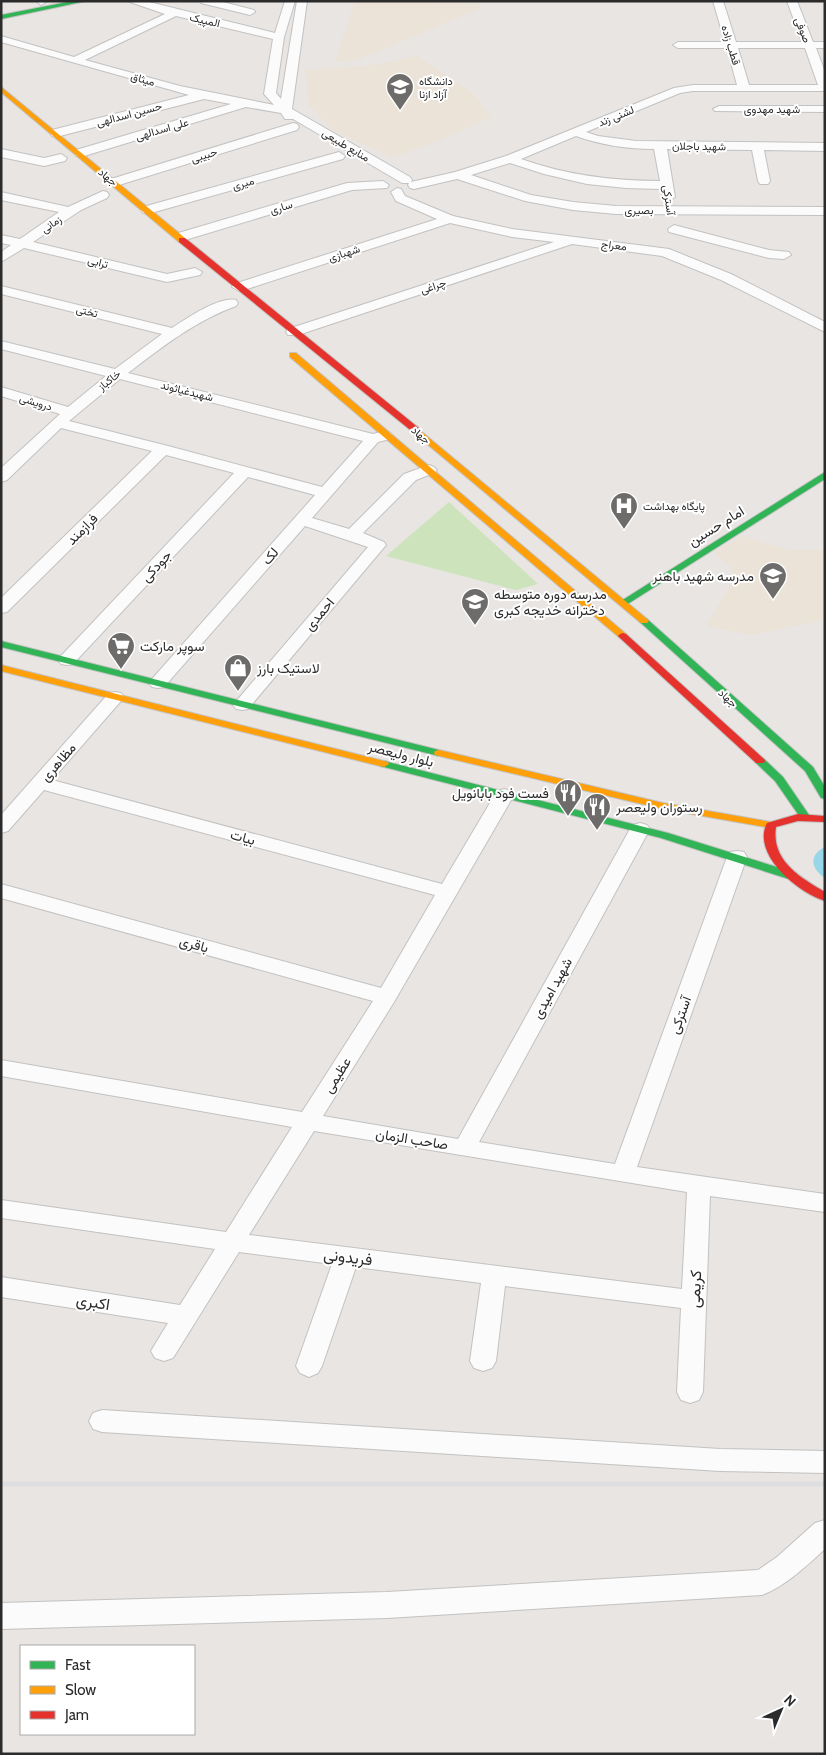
<svg xmlns="http://www.w3.org/2000/svg" width="826" height="1755" font-family="Cabin,Vazirmatn,sans-serif">
<style>
.education{fill:#ebe3d7}
.green{fill:#cde3bc}
.water{fill:#98d7e8}
.lines{fill:none;stroke-linecap:round;stroke-linejoin:round}
.street-casing{stroke:#c2c2c2;stroke-width:2}
.fast-casing{stroke:#c2c2c2;stroke-width:2}
.slow-casing{stroke:#c2c2c2;stroke-width:2}
.jam-casing{stroke:#c2c2c2;stroke-width:2}
.street{fill:#fcfbfb;fill-rule:evenodd}
.fast{fill:#30b455;fill-rule:evenodd}
.slow{fill:#ff9f0a;fill-rule:evenodd}
.jam{fill:#e5322d;fill-rule:evenodd}
.rail{stroke:#dedddf;stroke-width:5}
.labels{text-anchor:middle;dominant-baseline:central;stroke-width:4;stroke-linejoin:round;paint-order:stroke}
.far-street-label{font-size:11px;fill:#2b2b2b;stroke:#fff}
.far-poi-label{font-size:11px;fill:#2b2b2b;stroke:#fff;text-anchor:start}
.street-label{font-size:14px;fill:#2b2b2b;stroke:#fff}
.poi-label{font-size:14px;fill:#2b2b2b;stroke:#fff;text-anchor:start}
.near-street-label{font-size:16px;fill:#2b2b2b;stroke:#fff}
</style>
<rect width="100%" height="100%" fill="#e8e5e2"/>
<path class="education" d="M 355,1 L 406,1 L 482,4 L 479,9 L 358,60 L 335,62 Z
M 418,56 L 475,95 L 491,117 L 431,144 L 392,157 L 333,130 L 308,105 L 306,70 L 367,66 Z
M 744,535 L 767,544 L 791,550 L 825,550 L 825,620 L 751,635 L 706,626 L 733,580 L 731,568 L 714,552 Z"/>
<path class="green" d="M 449,502 L 538,584 L 516,590 L 386,556 Z"/>
<path class="water" d="M 825,847 L 825,878 C 811,869 808,855 825,847 Z"/>
<g class="lines">
<defs>
<path id="street" d="M 36,1 L 46,1 L 46,2 L 41,5 Z
M 127,1 L 145,1 L 275,33 L 285,1 L 295,1 L 284,37 L 276,93 L 281,99 L 297,1 L 307,1 L 292,109 L 410,177 L 412,180 L 411,182 L 455,172 L 506,156 L 674,88 L 693,85 L 737,85 L 727,48 L 678,48 L 673,45 L 678,42 L 725,42 L 713,1 L 723,1 L 736,42 L 802,42 L 787,1 L 797,1 L 813,42 L 825,42 L 825,48 L 816,48 L 825,72 L 825,91 L 693,91 L 680,93 L 586,132 L 598,136 L 636,141 L 825,143 L 825,151 L 764,150 L 770,181 L 768,184 L 760,184 L 758,181 L 752,150 L 667,149 L 675,197 L 669,201 L 663,197 L 661,189 L 626,188 L 587,184 L 544,174 L 510,163 L 471,175 L 531,195 L 573,202 L 616,206 L 825,207 L 825,215 L 616,214 L 573,210 L 525,201 L 457,179 L 414,189 L 410,188 L 408,185 L 409,183 L 402,183 L 293,119 L 285,119 L 281,113 L 246,107 L 84,156 L 76,156 L 74,153 L 76,150 L 231,104 L 204,99 L 56,137 L 52,136 L 50,133 L 52,130 L 189,95 L 1,42 L 1,36 L 74,57 L 165,14 ZM 176,16 L 273,39 L 264,94 L 274,105 L 180,86 L 85,60 ZM 738,48 L 805,48 L 818,85 L 749,85 ZM 576,136 C 601,145 628,149 654,149 L 660,181 C 612,181 566,175 521,159 Z
M 200,1 L 219,1 L 254,10 L 255,12 L 250,15 L 201,3 Z
M 719,106 L 825,106 L 825,112 L 715,111 L 713,109 Z
M 293,123 L 297,124 L 299,127 L 297,130 L 119,185 L 115,186 L 109,182 L 111,179 Z
M 1,149 L 44,158 L 61,154 L 67,158 L 65,161 L 44,166 L 1,157 Z
M 339,152 L 345,156 L 343,159 L 151,213 L 143,213 L 141,210 L 143,207 Z
M 383,181 L 389,185 L 387,188 L 352,190 L 185,240 L 180,241 L 173,237 L 175,234 L 347,183 Z
M 397,188 L 401,189 L 405,196 L 453,216 L 512,229 L 669,249 L 731,274 L 825,322 L 825,332 L 721,280 L 662,256 L 572,244 L 298,335 L 288,335 L 286,332 L 288,329 L 554,242 L 512,237 L 450,223 L 244,290 L 239,291 L 232,287 L 234,284 L 437,219 L 396,201 L 391,192 Z
M 103,191 L 107,192 L 109,195 L 107,198 L 81,210 L 33,242 L 167,274 L 195,268 L 202,272 L 200,275 L 167,282 L 24,248 L 1,262 L 1,252 L 11,245 L 1,243 L 1,235 L 20,239 L 59,212 L 1,200 L 1,192 L 68,207 Z
M 674,225 L 769,250 L 789,252 L 791,255 L 784,259 L 769,258 L 669,232 L 668,229 Z
M 1,286 L 172,328 C 186,319 219,296 236,300 L 238,303 L 236,306 C 195,321 162,347 128,373 L 373,434 L 385,431 L 390,433 L 393,436 L 390,439 L 378,442 L 312,518 L 349,529 L 404,474 L 429,465 L 434,467 L 437,470 L 434,473 L 416,480 L 363,533 L 384,542 L 386,545 L 248,709 L 242,710 L 236,709 L 233,705 L 368,547 L 305,526 L 164,687 L 158,688 L 152,687 L 149,683 L 152,679 L 315,495 L 248,477 L 73,664 L 67,665 L 61,664 L 58,660 L 61,656 L 234,473 L 166,455 L 7,612 L 1,613 L 1,598 L 152,451 L 61,428 L 7,480 L 1,482 L 1,468 L 60,414 L 1,396 L 1,387 L 68,407 L 106,376 L 1,349 L 1,341 L 115,369 L 162,334 L 1,294 ZM 120,379 L 363,441 L 322,487 L 168,446 L 69,421 Z
M 115,692 L 121,693 L 124,697 L 121,701 L 52,780 L 442,884 L 497,791 L 504,789 L 511,791 L 514,795 L 394,1002 L 323,1116 L 458,1139 L 630,829 L 633,825 L 640,823 L 647,825 L 650,829 L 479,1142 L 615,1164 L 727,857 L 730,852 L 737,851 L 744,852 L 747,857 L 637,1167 L 825,1194 L 825,1212 L 710,1196 L 703,1392 L 699,1400 L 690,1403 L 681,1400 L 677,1392 L 681,1308 L 505,1286 L 496,1361 L 492,1368 L 483,1371 L 474,1368 L 470,1361 L 481,1283 L 356,1267 L 322,1366 L 318,1373 L 309,1377 L 300,1373 L 296,1366 L 332,1264 L 239,1252 L 173,1358 L 164,1361 L 155,1358 L 151,1351 L 168,1323 L 1,1297 L 1,1277 L 180,1305 L 215,1249 L 1,1218 L 1,1200 L 226,1232 L 292,1127 L 1,1076 L 1,1060 L 302,1112 L 373,1001 L 1,898 L 1,884 L 381,988 L 435,895 L 44,790 L 8,831 L 1,833 L 1,815 L 109,693 ZM 314,1131 L 687,1192 L 682,1289 L 249,1235 Z
M 102,1410 L 720,1449 L 825,1451 L 825,1473 L 720,1471 L 102,1432 L 93,1429 L 89,1421 L 93,1413 Z
M 825,1520 L 825,1549 C 805,1567 787,1585 762,1595 L 387,1618 L 1,1629 L 1,1603 L 387,1592 L 758,1570 L 777,1557 L 815,1523 Z"/>
<path id="fast" d="M 73,1 L 86,1 L 1,19 L 1,15 Z
M 825,472 L 825,479 L 626,605 L 620,605 L 618,603 Z
M 644,618 L 647,619 L 813,767 L 825,787 L 825,799 L 821,798 L 805,771 L 641,623 L 639,621 Z
M 1,641 L 439,750 L 444,753 L 439,756 L 1,647 Z
M 760,758 L 764,759 L 783,777 L 809,815 L 808,817 L 800,817 L 775,781 L 756,763 L 755,761 Z
M 384,761 L 668,833 L 796,873 L 798,876 L 792,880 L 661,838 L 380,766 L 379,764 Z"/>
<path id="slow" d="M 1,87 L 185,238 L 185,242 L 179,242 L 1,92 Z
M 290,353 L 296,353 L 626,634 L 628,636 L 626,638 L 620,638 L 290,357 Z
M 417,428 L 647,619 L 649,621 L 647,623 L 641,623 L 414,433 L 414,429 Z
M 1,665 L 388,762 L 389,764 L 384,767 L 1,671 Z
M 439,750 L 663,803 L 771,822 L 776,825 L 771,828 L 663,809 L 435,755 L 434,753 L 435,751 Z"/>
<path id="jam" d="M 179,238 L 185,238 L 420,429 L 420,433 L 414,433 L 179,242 Z
M 623,633 L 626,634 L 764,759 L 765,761 L 764,763 L 756,763 L 620,638 L 618,636 L 620,634 Z
M 798,814 L 825,816 L 825,822 L 798,821 L 776,827 C 771,860 799,877 825,892 L 825,901 C 798,893 751,854 767,823 Z"/>
</defs>
<use href="#street" class="street-casing"/>
<use href="#fast" class="fast-casing"/>
<use href="#slow" class="slow-casing"/>
<use href="#jam" class="jam-casing"/>
<use href="#street" class="street"/>
<use href="#fast" class="fast"/>
<use href="#slow" class="slow"/>
<use href="#jam" class="jam"/>
<path class="rail" d="M 1,1484 L 825,1484"/>
</g>
<defs>
<symbol id="university-pin" viewBox="-11 -11 22 30"><path d="M0 17L-7.5 6A9.5 9.5 0 1 1 7.5 6Z" fill="#6d6c6b" stroke="#fff"/><path d="M0-5L7-2L0 1L-7-2ZM-4 1L0 2.5L4 1V4Q0 6-4 4Z" fill="#fff"/></symbol>
<symbol id="hospital-pin" viewBox="-11 -11 22 30"><path d="M0 17L-7.5 6A9.5 9.5 0 1 1 7.5 6Z" fill="#6d6c6b" stroke="#fff"/><path d="M-5-5h3v3.5h4V-5h3V5h-3V1.5h-4V5h-3Z" fill="#fff"/></symbol>
<symbol id="school-pin" viewBox="-11 -11 22 30"><path d="M0 17L-7.5 6A9.5 9.5 0 1 1 7.5 6Z" fill="#6d6c6b" stroke="#fff"/><path d="M0-5L7-2L0 1L-7-2ZM-4 1L0 2.5L4 1V4Q0 6-4 4Z" fill="#fff"/></symbol>
<symbol id="supermarket-pin" viewBox="-11 -11 22 30"><path d="M0 17L-7.5 6A9.5 9.5 0 1 1 7.5 6Z" fill="#6d6c6b" stroke="#fff"/><path d="M-6-5.5h2.5l.6 2H6L4.5 2H-2.5L-4.4-4H-6ZM-1.5 3.2a1.3 1.3 0 1 0 .1 0ZM3 3.2a1.3 1.3 0 1 0 .1 0Z" fill="#fff"/></symbol>
<symbol id="shop-pin" viewBox="-11 -11 22 30"><path d="M0 17L-7.5 6A9.5 9.5 0 1 1 7.5 6Z" fill="#6d6c6b" stroke="#fff"/><path d="M-5-2.5h2.3a2.7 3.5 0 0 1 5.4 0H5L5.5 6h-11ZM-1.5-2.5h3a1.5 2.3 0 0 0-3 0Z" fill="#fff"/></symbol>
<symbol id="restaurant-pin" viewBox="-11 -11 22 30"><path d="M0 17L-7.5 6A9.5 9.5 0 1 1 7.5 6Z" fill="#6d6c6b" stroke="#fff"/><path d="M-5-6h1v4h1v-4h1v4h1v-4h1v5L-1.5 .5V6h-2V.5L-5-1ZM5-6V6H3V1.5H1.5Q1.5-4 5-6Z" fill="#fff"/></symbol>
</defs>
<g fill-rule="evenodd">
<use href="#university-pin" x="384" y="71" width="32" height="43"/>
<use href="#hospital-pin" x="608" y="490" width="32" height="43"/>
<use href="#school-pin" x="757" y="560" width="32" height="43"/>
<use href="#school-pin" x="459" y="586" width="32" height="43"/>
<use href="#supermarket-pin" x="105" y="630" width="32" height="43"/>
<use href="#shop-pin" x="222" y="652" width="32" height="43"/>
<use href="#restaurant-pin" x="552" y="777" width="32" height="43"/>
<use href="#restaurant-pin" x="581" y="791" width="32" height="43"/>
</g>
<g class="labels">
<g class="far-street-label">
<text transform="translate(205 20) rotate(13)">المپیک</text>
<text transform="translate(803 30) rotate(69)">صوفی</text>
<text transform="translate(731 45) rotate(73)">قطب زاده</text>
<text transform="translate(143 79) rotate(16)">میثاق</text>
<text x="772" y="109">شهید مهدوی</text>
<text transform="translate(129 114) rotate(-15)">حسین اسدالهی</text>
<text transform="translate(616 116) rotate(-22)">لشنی زند</text>
<text transform="translate(162 129) rotate(-16)">علی اسدالهی</text>
<text transform="translate(346 145) rotate(31)">منابع طبیعی</text>
<text transform="translate(699 146) rotate(1)">شهید باجلان</text>
<text transform="translate(204 155) rotate(-17)">حبیبی</text>
<text transform="translate(108 177) rotate(40)">جهاد</text>
<text transform="translate(243 183) rotate(-16)">میری</text>
<text transform="translate(669 200) rotate(82)">آسترکی</text>
<text transform="translate(281 207) rotate(-17)">ساری</text>
<text x="639" y="210">بصیری</text>
<text transform="translate(51 224) rotate(-35)">زمانی</text>
<text transform="translate(614 245) rotate(7)">معراج</text>
<text transform="translate(344 253) rotate(-18)">شهبازی</text>
<text transform="translate(98 262) rotate(14)">ترابی</text>
<text transform="translate(433 286) rotate(-18)">چراغی</text>
<text transform="translate(87 311) rotate(14)">تختی</text>
<text transform="translate(109 380) rotate(-39)">خاکباز</text>
<text transform="translate(187 391) rotate(14)">شهید‌غیاثوند</text>
<text transform="translate(36 402) rotate(17)">درویشی</text>
<text transform="translate(421 435) rotate(40)">جهاد</text>
<text transform="translate(728 698) rotate(43)">جهاد</text>
</g>
<g class="far-poi-label">
<text x="419" y="81">دانشگاه<tspan x="419" dy="13">آزاد ازنا</tspan></text>
<text x="643" y="506">پایگاه بهداشت</text>
</g>
<g class="street-label">
<text transform="translate(716 526) rotate(-32)">امام حسین</text>
<text transform="translate(82 529) rotate(-45)">فرازمند</text>
<text transform="translate(270 556) rotate(-49)">لک</text>
<text transform="translate(156 566) rotate(-47)">جودکی</text>
<text transform="translate(319 614) rotate(-50)">احمدی</text>
<text transform="translate(401 754) rotate(14)">بلوار ولیعصر</text>
<text transform="translate(58 762) rotate(-49)">مظاهری</text>
<text transform="translate(243 837) rotate(15)">بیات</text>
<text transform="translate(194 944) rotate(15)">باقری</text>
<text transform="translate(552 988) rotate(-61)">شهید امیدی</text>
<text transform="translate(680 1015) rotate(-70)">آسترکی</text>
<text transform="translate(337 1075) rotate(-58)">عظیمی</text>
<text transform="translate(412 1139) rotate(9)">صاحب الزمان</text>
</g>
<g class="poi-label">
<text x="754" y="576" text-anchor="end">مدرسه شهید باهنر</text>
<text x="494" y="594">مدرسه دوره متوسطه<tspan x="494" dy="16">دخترانه خدیجه کبری</tspan></text>
<text x="140" y="646">سوپر مارکت</text>
<text x="257" y="668">لاستیک بارز</text>
<text x="549" y="793" text-anchor="end">فست فود بابانویل</text>
<text x="616" y="807">رستوران ولیعصر</text>
</g>
<g class="near-street-label">
<text transform="translate(348 1257) rotate(7)">فریدونی</text>
<text transform="translate(695 1289) rotate(-87)">کریمی</text>
<text transform="translate(93 1302) rotate(9)">اکبری</text>
</g>
</g>
<rect width="826" height="1755" fill="none" stroke="#2b2b2b" stroke-width="5"/>
<rect x="20" y="1645" width="175" height="90" fill="#ffffff" stroke="#aaaaaa"/>
<rect x="30" y="1661" width="25" height="8" fill="#30b455" stroke="#aaaaaa"/>
<text x="65" y="1670" font-size="15" fill="#2b2b2b">Fast</text>
<rect x="30" y="1686" width="25" height="8" fill="#ff9f0a" stroke="#aaaaaa"/>
<text x="65" y="1695" font-size="15" fill="#2b2b2b">Slow</text>
<rect x="30" y="1711" width="25" height="8" fill="#e5322d" stroke="#aaaaaa"/>
<text x="65" y="1720" font-size="15" fill="#2b2b2b">Jam</text>
<g transform="translate(781 1710) rotate(44)" stroke="#ffffff" stroke-width="4" paint-order="stroke">
<path d="M0-4L9 19L0 12L-9 19Z" fill="#2b2b2b"/>
<text y="-8" font-size="14" font-weight="bold" text-anchor="middle" fill="#2b2b2b">N</text>
</g>
</svg>
